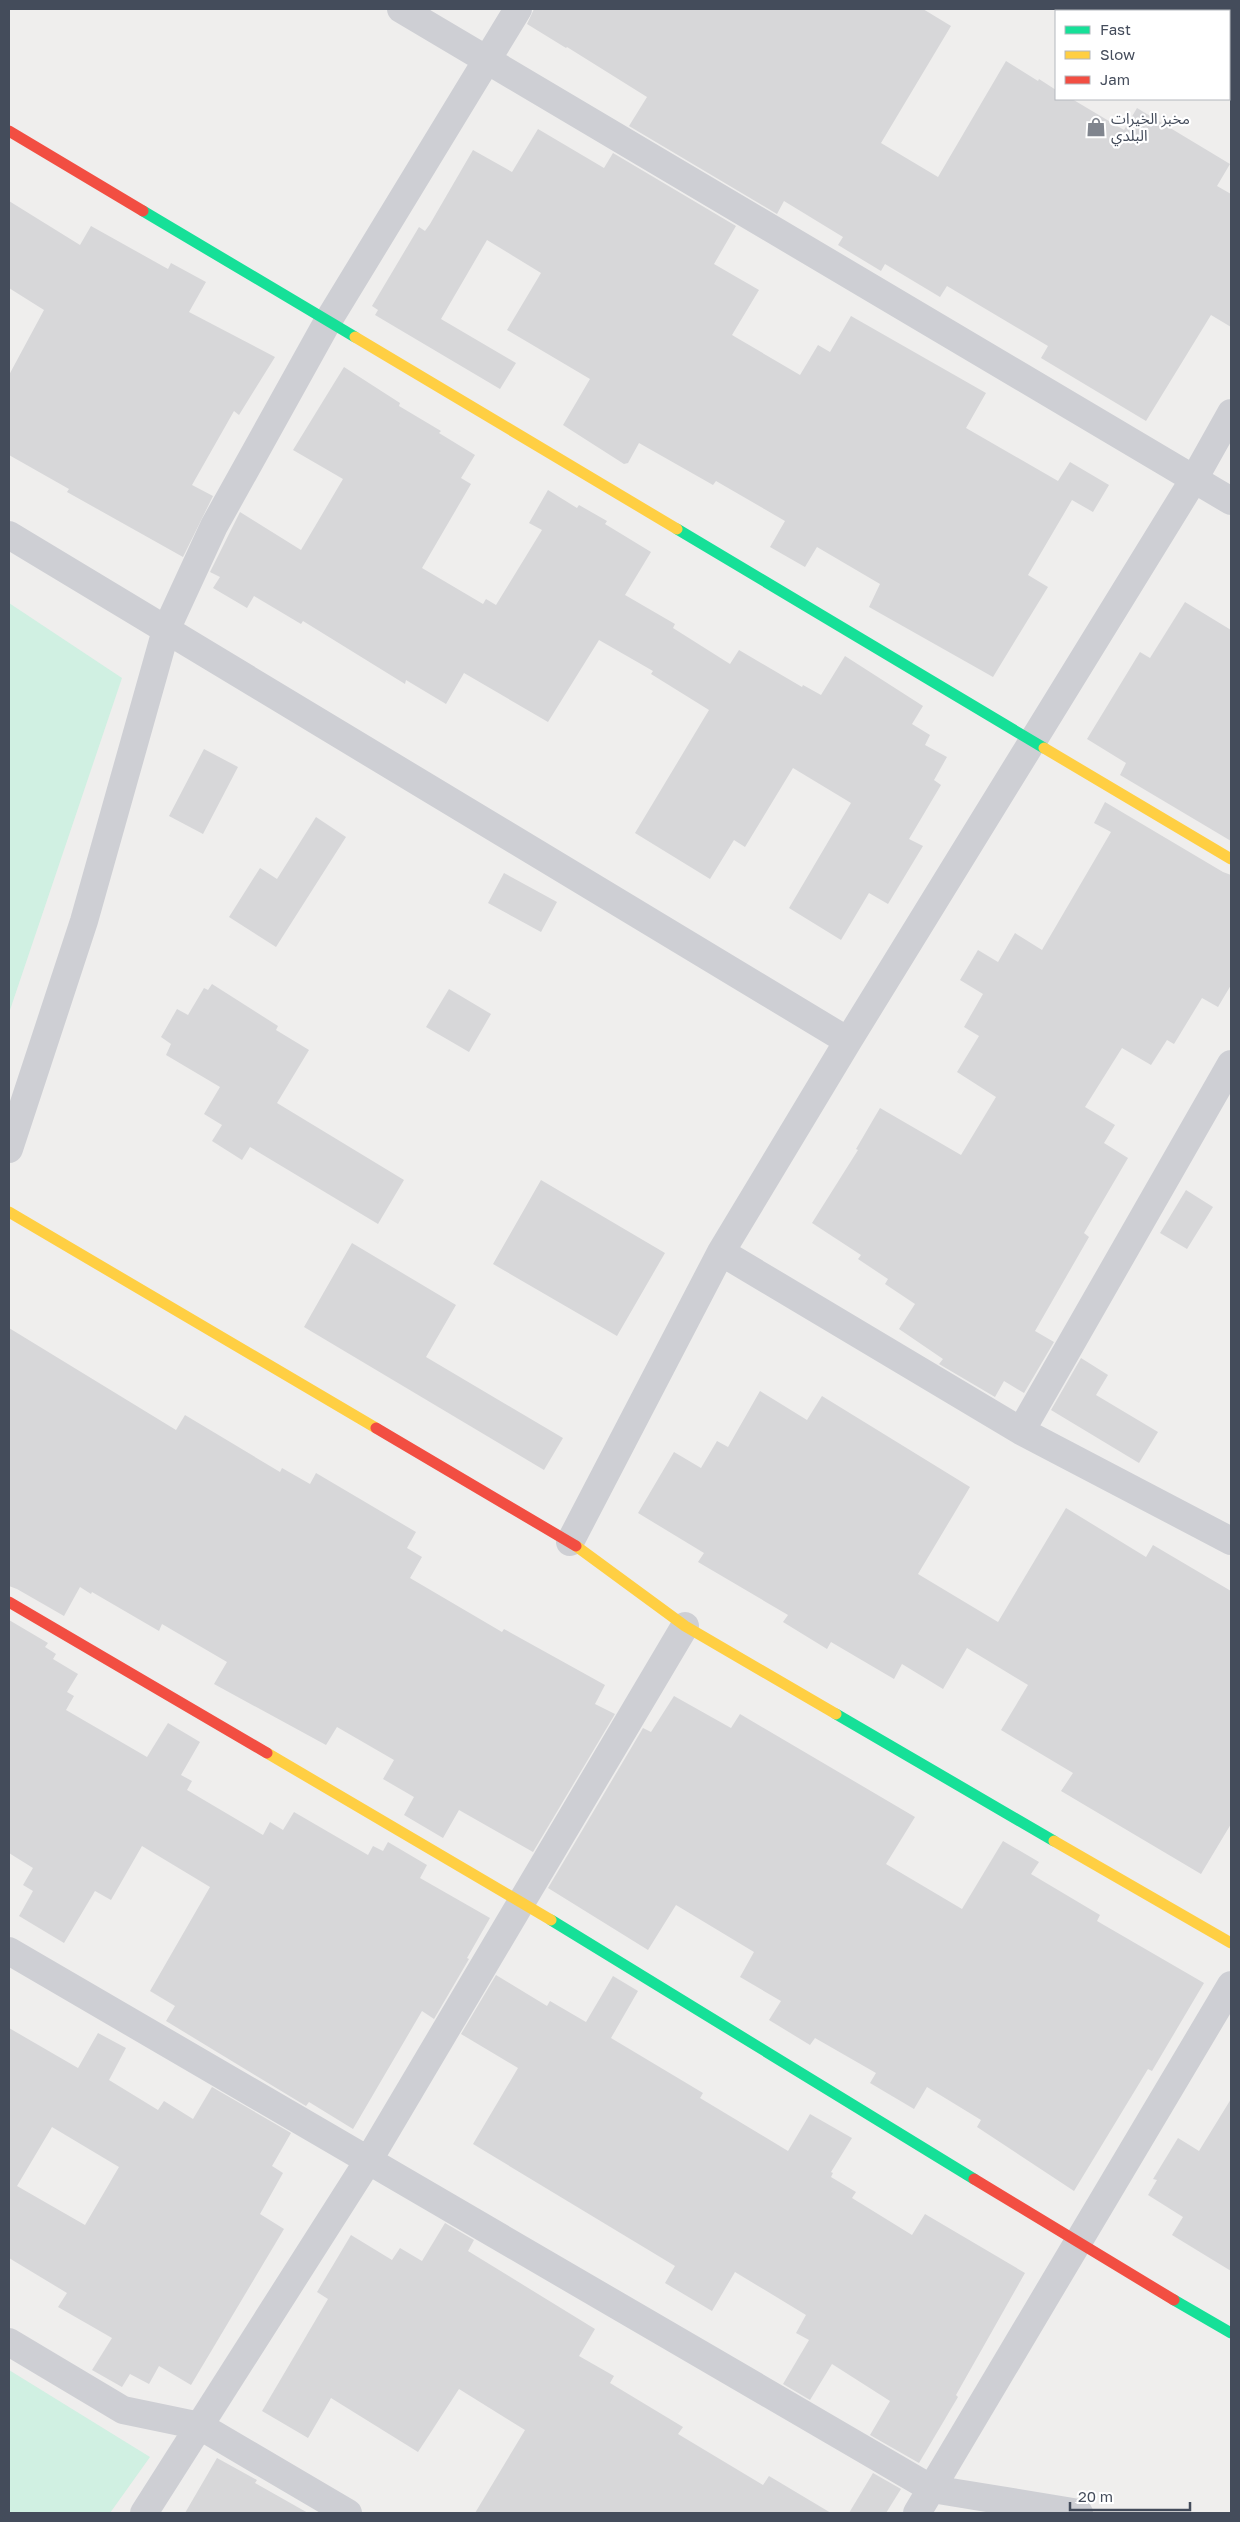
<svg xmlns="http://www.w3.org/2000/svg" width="1240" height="2522" font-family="'Golos Text','Noto Sans Arabic',sans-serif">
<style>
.green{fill:#d0f0e2}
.building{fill:#d7d7d9;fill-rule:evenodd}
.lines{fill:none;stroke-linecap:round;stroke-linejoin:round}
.street{stroke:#cecfd4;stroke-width:28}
.fast{stroke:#16e098;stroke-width:11}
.slow{stroke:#ffcf43;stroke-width:11}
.jam{stroke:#f24e42;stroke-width:11}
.labels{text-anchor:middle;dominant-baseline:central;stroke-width:4.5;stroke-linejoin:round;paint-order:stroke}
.poi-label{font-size:15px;fill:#444c5b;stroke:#fff;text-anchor:start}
</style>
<rect width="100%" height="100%" fill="#efeeed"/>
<path class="green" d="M 9,603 L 122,678 L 9,1013 Z
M 9,2370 L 150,2457 L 110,2513 L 9,2513 Z"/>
<path class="building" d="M 534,9 L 923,9 L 951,26 L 881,143 L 938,177 L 1006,61 L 1038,81 L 1039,79 L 1056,90 L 1056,99 L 1072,99 L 1124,130 L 1137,108 L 1230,164 L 1217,186 L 1231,194 L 1231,327 L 1211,315 L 1146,421 L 1041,358 L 1048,346 L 947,286 L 940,297 L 885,264 L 881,271 L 838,245 L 843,237 L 784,201 L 777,214 L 629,126 L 647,97 L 567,47 L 566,48 L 527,24 Z
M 538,129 L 604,168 L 613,153 L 736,226 L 714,264 L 759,290 L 732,335 L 800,375 L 818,345 L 830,352 L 851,316 L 986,393 L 966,428 L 1058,481 L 1070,462 L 1109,485 L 1093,512 L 1072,500 L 1028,575 L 1048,587 L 993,677 L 869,607 L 880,584 L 817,547 L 805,567 L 770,547 L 785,521 L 716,481 L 713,485 L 639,443 L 628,463 L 624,464 L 563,425 L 590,379 L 507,330 L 541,273 L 487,240 L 441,319 L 516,363 L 500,389 L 375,315 L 378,310 L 372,306 L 419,227 L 425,231 L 430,224 L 473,150 L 512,172 Z
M 9,201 L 80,245 L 91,226 L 168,269 L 171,263 L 206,282 L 189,312 L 275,357 L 239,415 L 234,411 L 192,485 L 213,496 L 183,557 L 67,492 L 69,489 L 9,455 L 9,375 L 44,310 L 9,288 Z
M 344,367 L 400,403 L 399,406 L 441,431 L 439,433 L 475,455 L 461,478 L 471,484 L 422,568 L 483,604 L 486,599 L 496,605 L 542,530 L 529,523 L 548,490 L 577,508 L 579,505 L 607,521 L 605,524 L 651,552 L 625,595 L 675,624 L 673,628 L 730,664 L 739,650 L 802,687 L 803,685 L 821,695 L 845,656 L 923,706 L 912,724 L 930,735 L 925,745 L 947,757 L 934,780 L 941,785 L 909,839 L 923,846 L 888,904 L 869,893 L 841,940 L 789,908 L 851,803 L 793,768 L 745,847 L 734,840 L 710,879 L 635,833 L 709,710 L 651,674 L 653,671 L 599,640 L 548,722 L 464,673 L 446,704 L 406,680 L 405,684 L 303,621 L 301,624 L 254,596 L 247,608 L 213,588 L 220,577 L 210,572 L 240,512 L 301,550 L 343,479 L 293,450 Z
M 1185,602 L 1231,630 L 1231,841 L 1120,775 L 1126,763 L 1087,739 L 1140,652 L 1150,658 Z
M 204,749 L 238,767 L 203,834 L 169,816 Z
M 1105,802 L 1223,872 L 1231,875 L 1231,985 L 1218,1007 L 1202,998 L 1174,1044 L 1167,1040 L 1151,1065 L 1122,1048 L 1085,1107 L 1115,1125 L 1104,1143 L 1128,1158 L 1084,1233 L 1089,1237 L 1035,1331 L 1054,1342 L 1024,1393 L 1004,1381 L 995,1397 L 939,1364 L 943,1359 L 899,1329 L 915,1304 L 885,1284 L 888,1279 L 858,1259 L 861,1255 L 812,1223 L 858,1150 L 856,1149 L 880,1108 L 961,1155 L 996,1097 L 957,1072 L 979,1036 L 964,1027 L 983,994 L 960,980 L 978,950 L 998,962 L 1015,933 L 1042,950 L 1111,832 L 1094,823 Z
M 316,817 L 346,837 L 276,947 L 229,917 L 260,868 L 277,879 Z
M 504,873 L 557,902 L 541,932 L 488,903 Z
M 212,984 L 278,1026 L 276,1030 L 309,1050 L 277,1103 L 404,1180 L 378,1224 L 250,1147 L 242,1160 L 212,1141 L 222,1125 L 204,1114 L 220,1087 L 166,1055 L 171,1044 L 161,1037 L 177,1009 L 188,1015 L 204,988 L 208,990 Z
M 449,989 L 491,1014 L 469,1052 L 426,1027 Z
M 541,1180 L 665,1253 L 617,1336 L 493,1264 Z
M 1186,1190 L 1213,1207 L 1187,1249 L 1160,1233 Z
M 352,1243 L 456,1305 L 426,1357 L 563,1438 L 544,1470 L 304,1327 Z
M 9,1328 L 176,1430 L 185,1415 L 280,1472 L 282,1468 L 310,1484 L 316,1473 L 416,1532 L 407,1548 L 422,1557 L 410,1578 L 502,1632 L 504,1629 L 605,1685 L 595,1704 L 615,1714 L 533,1852 L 459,1810 L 443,1838 L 404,1815 L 414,1797 L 383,1779 L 394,1760 L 337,1727 L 326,1745 L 214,1684 L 227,1662 L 162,1624 L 159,1631 L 92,1592 L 91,1594 L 80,1587 L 64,1616 L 17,1589 L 9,1586 Z
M 1081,1358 L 1108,1375 L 1096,1395 L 1158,1432 L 1139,1463 L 1051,1410 Z
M 760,1391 L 807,1420 L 822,1396 L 970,1487 L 918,1574 L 998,1622 L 1066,1508 L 1146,1557 L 1153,1545 L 1231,1591 L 1231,1824 L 1201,1874 L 1061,1791 L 1073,1773 L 1001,1730 L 1028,1685 L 967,1648 L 943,1689 L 902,1664 L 894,1679 L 831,1642 L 827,1649 L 783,1622 L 788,1615 L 698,1562 L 704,1553 L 638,1513 L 674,1452 L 701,1468 L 717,1441 L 728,1447 Z
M 9,1620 L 48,1643 L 45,1647 L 56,1654 L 53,1659 L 78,1674 L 67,1692 L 74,1696 L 66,1710 L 147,1757 L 168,1723 L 200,1742 L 181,1775 L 192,1781 L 187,1790 L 263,1835 L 270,1822 L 283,1830 L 294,1812 L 368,1855 L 373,1846 L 383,1851 L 388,1842 L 427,1865 L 420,1878 L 490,1918 L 467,1958 L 469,1959 L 434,2019 L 422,2011 L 353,2129 L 309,2102 L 306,2106 L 166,2021 L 175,2006 L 150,1991 L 210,1887 L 142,1846 L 111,1900 L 95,1891 L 64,1943 L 19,1916 L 33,1891 L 23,1885 L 33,1868 L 9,1853 Z
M 674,1696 L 731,1728 L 740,1714 L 915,1817 L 886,1864 L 962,1909 L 1003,1841 L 1039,1862 L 1031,1874 L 1100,1915 L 1097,1921 L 1204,1983 L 1152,2071 L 1148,2069 L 1074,2191 L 977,2127 L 981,2120 L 927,2087 L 914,2109 L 870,2083 L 876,2073 L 815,2038 L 810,2045 L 769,2020 L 781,2001 L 740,1977 L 754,1952 L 676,1905 L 648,1950 L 548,1888 L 643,1728 L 651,1732 Z
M 496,1975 L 547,2006 L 550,2001 L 586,2022 L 613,1976 L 638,1991 L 611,2038 L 703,2093 L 700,2098 L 788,2151 L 810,2114 L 852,2138 L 831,2172 L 833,2173 L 831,2177 L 856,2192 L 852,2198 L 912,2235 L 925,2214 L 1025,2273 L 956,2395 L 958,2397 L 919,2463 L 870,2435 L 890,2401 L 832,2364 L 810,2400 L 783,2384 L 809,2340 L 796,2333 L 806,2315 L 735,2272 L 712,2311 L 665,2283 L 675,2266 L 473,2144 L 518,2068 L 461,2034 Z
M 9,2028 L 78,2068 L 98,2033 L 126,2048 L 109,2080 L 158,2110 L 164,2101 L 193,2119 L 212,2087 L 291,2133 L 272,2166 L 283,2173 L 260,2214 L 284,2229 L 191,2385 L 159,2366 L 149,2384 L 130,2374 L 122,2387 L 92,2370 L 112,2338 L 58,2307 L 67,2293 L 9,2258 ZM 52,2127 L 119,2167 L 85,2225 L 17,2186 Z
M 1231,2099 L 1231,2271 L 1172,2235 L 1183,2217 L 1148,2195 L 1157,2180 L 1153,2179 L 1178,2138 L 1199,2151 Z
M 445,2223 L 474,2240 L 468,2251 L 595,2329 L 579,2356 L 614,2376 L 610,2383 L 683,2427 L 678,2434 L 763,2485 L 769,2476 L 831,2513 L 475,2513 L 525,2430 L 459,2389 L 418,2452 L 331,2398 L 308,2438 L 262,2411 L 328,2299 L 317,2292 L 351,2235 L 392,2260 L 400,2248 L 422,2261 Z
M 217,2458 L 257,2480 L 255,2483 L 308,2513 L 185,2513 Z
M 873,2473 L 901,2489 L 886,2513 L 849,2513 Z"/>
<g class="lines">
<path class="street" d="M 401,9 L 1231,501
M 9,535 L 848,1041
M 9,1149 L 84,921 L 166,630 L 214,526 L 328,321 L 518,9
M 721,1252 L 1021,1431 L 1231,1541
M 1021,1431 L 1231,1064
M 570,1542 L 721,1252 L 848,1041 L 1194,479 L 1231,413
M 9,1951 L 932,2489 L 1079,2513
M 9,2342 L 123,2410 L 200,2426 L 348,2513
M 144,2513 L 368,2161 L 685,1626
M 917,2513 L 1231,1985"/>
<path class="fast" d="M 1201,9 L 1205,11
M 1229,25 L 1231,27
M 143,211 L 355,337
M 677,529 L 1044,748
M 836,1714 L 1054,1841
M 551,1920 L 974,2179
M 1174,2300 L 1231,2333"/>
<path class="slow" d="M 355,337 L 677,529
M 1044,748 L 1231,859
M 9,1212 L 376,1428
M 576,1546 L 685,1626 L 836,1714
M 267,1753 L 551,1920
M 1054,1841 L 1231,1943"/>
<path class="jam" d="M 9,131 L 143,211
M 376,1428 L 576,1546
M 9,1602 L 267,1753
M 974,2179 L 1174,2300"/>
</g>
<defs>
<symbol id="shop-bare" viewBox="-9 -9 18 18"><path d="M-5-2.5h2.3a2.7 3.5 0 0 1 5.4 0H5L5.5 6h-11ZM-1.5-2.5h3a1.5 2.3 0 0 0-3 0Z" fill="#80858e" stroke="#fff" stroke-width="2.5" paint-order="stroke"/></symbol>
</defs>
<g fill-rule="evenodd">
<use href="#shop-bare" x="1082" y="113" width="28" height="28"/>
</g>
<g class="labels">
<g class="poi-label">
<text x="1111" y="118">مخبز الخيرات<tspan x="1111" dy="17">البلدي</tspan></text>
</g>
</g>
<rect width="1240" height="2522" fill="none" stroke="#444c5b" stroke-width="20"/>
<rect x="1055" y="10" width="175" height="90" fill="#ffffff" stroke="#b4b7bd"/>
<rect x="1065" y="26" width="25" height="8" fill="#16e098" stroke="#b4b7bd"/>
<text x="1100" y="35" font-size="15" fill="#444c5b">Fast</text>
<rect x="1065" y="51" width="25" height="8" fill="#ffcf43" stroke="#b4b7bd"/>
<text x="1100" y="60" font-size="15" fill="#444c5b">Slow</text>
<rect x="1065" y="76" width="25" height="8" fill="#f24e42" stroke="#b4b7bd"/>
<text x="1100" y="85" font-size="15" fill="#444c5b">Jam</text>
<path d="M1070 2502v8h120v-8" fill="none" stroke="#444c5b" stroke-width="2.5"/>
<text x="1078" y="2502" font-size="15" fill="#444c5b" stroke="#ffffff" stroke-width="4" paint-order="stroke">20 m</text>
</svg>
